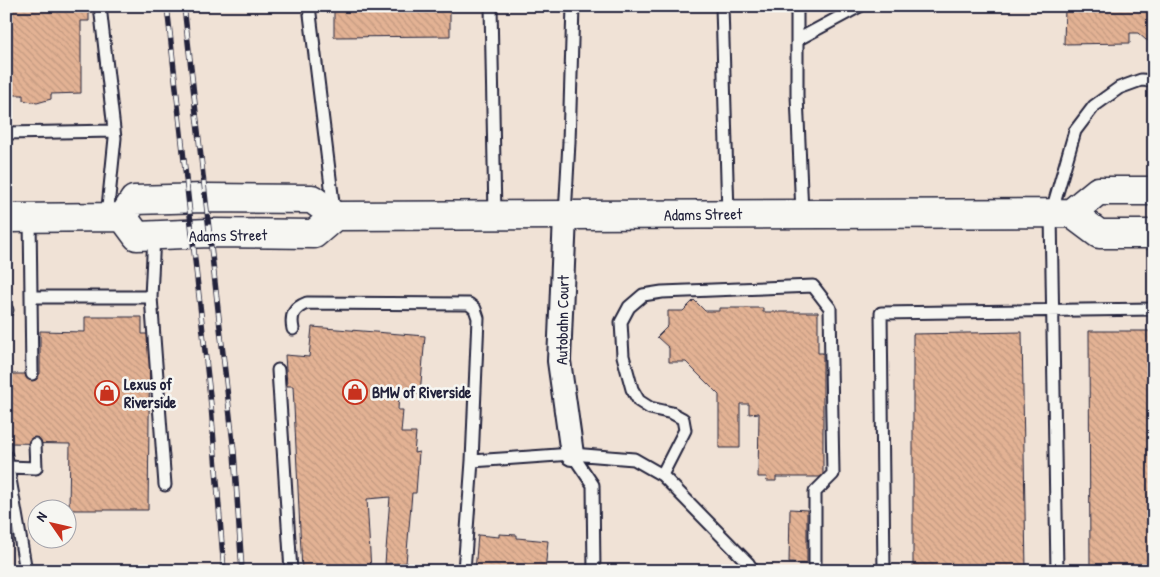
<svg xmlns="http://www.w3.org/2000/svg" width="1160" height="577" font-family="'Patrick Hand',sans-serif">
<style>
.building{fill:url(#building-back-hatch);stroke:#22223b}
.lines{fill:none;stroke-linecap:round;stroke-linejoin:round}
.lane-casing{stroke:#22223b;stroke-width:15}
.street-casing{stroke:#22223b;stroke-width:26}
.secondary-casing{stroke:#22223b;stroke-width:31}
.lane{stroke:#f6f6f2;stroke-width:11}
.street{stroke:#f6f6f2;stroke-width:22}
.secondary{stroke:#f6f6f2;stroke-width:28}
.rail-casing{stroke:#22223b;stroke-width:5.5}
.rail{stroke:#f6f6f2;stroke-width:4;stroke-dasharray:11;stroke-linecap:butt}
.labels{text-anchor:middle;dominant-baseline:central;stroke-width:5;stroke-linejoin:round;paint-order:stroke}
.street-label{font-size:16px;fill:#22223b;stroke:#f6f6f2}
.poi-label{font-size:16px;font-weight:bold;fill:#22223b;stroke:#f6f6f2;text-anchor:start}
</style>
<defs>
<pattern id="building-back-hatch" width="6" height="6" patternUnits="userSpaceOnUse" patternTransform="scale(1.25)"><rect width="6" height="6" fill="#e3b294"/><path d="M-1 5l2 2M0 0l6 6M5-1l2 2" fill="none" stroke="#c29980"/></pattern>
</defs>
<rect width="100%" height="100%" fill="#f0e2d6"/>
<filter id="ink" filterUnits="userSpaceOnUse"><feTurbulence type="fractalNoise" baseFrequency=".02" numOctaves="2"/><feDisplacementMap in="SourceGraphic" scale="10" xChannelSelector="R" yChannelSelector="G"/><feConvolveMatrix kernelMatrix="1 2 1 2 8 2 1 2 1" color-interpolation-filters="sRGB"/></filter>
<g filter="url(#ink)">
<path class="building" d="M 6,6 L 89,6 L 89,21 L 81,21 L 81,93 L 51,94 L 51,99 L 37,103 L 23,100 L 23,95 L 6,95 Z
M 334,6 L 450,6 L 450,36 L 334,37 Z
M 1065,6 L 1154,6 L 1154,41 L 1146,40 L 1138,33 L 1130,33 L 1130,43 L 1064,44 Z
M 694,300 L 705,311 L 719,311 L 719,308 L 763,308 L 763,312 L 818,312 L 818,353 L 823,353 L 823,477 L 776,477 L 776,481 L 766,481 L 767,477 L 758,477 L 759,413 L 749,414 L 749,404 L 740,404 L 740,448 L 719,448 L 719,395 L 686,362 L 669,362 L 669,348 L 657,337 L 668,326 L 668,311 L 683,311 Z
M 85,317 L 142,317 L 142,334 L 150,334 L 148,510 L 69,510 L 70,444 L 9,443 L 10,374 L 40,374 L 40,331 L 85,332 Z
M 312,327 L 425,336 L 420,394 L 399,392 L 398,410 L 403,410 L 401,433 L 416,433 L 414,453 L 419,452 L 416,493 L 412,493 L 406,563 L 385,564 L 390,497 L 367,499 L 371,571 L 302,571 L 293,386 L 287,386 L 285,355 L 309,357 Z
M 1089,331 L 1154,331 L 1154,571 L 1090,571 Z
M 1022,332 L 1026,571 L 913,571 L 913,334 Z
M 790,509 L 807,510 L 807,564 L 789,563 Z
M 499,534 L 517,535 L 517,538 L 548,541 L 545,571 L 475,571 L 478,535 L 499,537 Z"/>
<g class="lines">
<defs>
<path id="lane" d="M 100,6 L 115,138 L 107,217
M 309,6 L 334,211
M 491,6 L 495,216
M 722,6 L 728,214
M 797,6 L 797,95 L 802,214
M 797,40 L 860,6
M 6,133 L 114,131
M 565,216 L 569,142 L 573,6
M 30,218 L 32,374
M 31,297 L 151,297 L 154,235
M 151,297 L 165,485
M 6,310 L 7,310
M 293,329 C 290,315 294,308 307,303 L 469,304 L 475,309 L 478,318 L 472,461 L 572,454 L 634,459 L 662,475
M 278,370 L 291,571
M 572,454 L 593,485 L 594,571
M 6,456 L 26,571
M 8,467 L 36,468 L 35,444
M 464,571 L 472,461
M 753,571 L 748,563 L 662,475 L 685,430 L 683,419 L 672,413 L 650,408 L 639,401 L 632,389 L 623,356 L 621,322 L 629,307 L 643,295 L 662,292 L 813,286 L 830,308 L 833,474 L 815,492 L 815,571
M 884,571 L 881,313 L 1154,309
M 1057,571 L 1051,214 L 1075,131 L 1094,106 L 1119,88 L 1141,80 L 1154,81"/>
<path id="street" d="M 565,216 L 559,361 L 572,454"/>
<path id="secondary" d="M 1071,213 L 1098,191 L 1154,191
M 123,217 L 134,200 L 205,198 L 312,199 L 335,216 L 1071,213 L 1099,234 L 1154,234
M 123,217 L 137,236 L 209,233 L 314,234 L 335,216
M 6,218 L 123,217"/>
</defs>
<use href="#lane" class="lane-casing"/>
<use href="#street" class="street-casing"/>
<use href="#secondary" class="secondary-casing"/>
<use href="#lane" class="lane"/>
<use href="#street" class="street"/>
<use href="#secondary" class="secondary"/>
<defs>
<path id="rail" d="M 167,6 L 211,405 L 224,571
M 184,6 L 234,452 L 242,571"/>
</defs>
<use href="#rail" class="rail-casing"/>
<use href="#rail" class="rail"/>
</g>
</g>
<defs>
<symbol id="shop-ring" viewBox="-11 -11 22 22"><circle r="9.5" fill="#f6f6f2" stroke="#c8321e" stroke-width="1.5"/><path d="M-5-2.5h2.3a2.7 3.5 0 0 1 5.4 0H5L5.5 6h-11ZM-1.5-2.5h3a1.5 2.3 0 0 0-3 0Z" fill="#c8321e"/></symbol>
</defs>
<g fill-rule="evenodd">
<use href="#shop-ring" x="341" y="378" width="28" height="28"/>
<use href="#shop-ring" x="93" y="379" width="28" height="28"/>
</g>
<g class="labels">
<g class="street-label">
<text transform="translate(703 214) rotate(-1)">Adams Street</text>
<text transform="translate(228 235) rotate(-1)">Adams Street</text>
<text transform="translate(562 320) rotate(-89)">Autobahn Court</text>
</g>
<g class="poi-label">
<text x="124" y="384">Lexus of<tspan x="124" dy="18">Riverside</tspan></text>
<text x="372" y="392">BMW of Riverside</text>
</g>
</g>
<rect width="1160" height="577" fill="none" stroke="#f6f6f2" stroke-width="25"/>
<rect x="12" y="12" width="1135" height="552" fill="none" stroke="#22223b" stroke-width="2" filter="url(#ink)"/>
<g transform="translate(52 524) rotate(304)"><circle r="24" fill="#f6f6f2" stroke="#a1a1a9"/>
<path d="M0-4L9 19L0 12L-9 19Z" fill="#c8321e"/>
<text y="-8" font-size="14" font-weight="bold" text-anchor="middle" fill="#22223b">N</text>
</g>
</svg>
